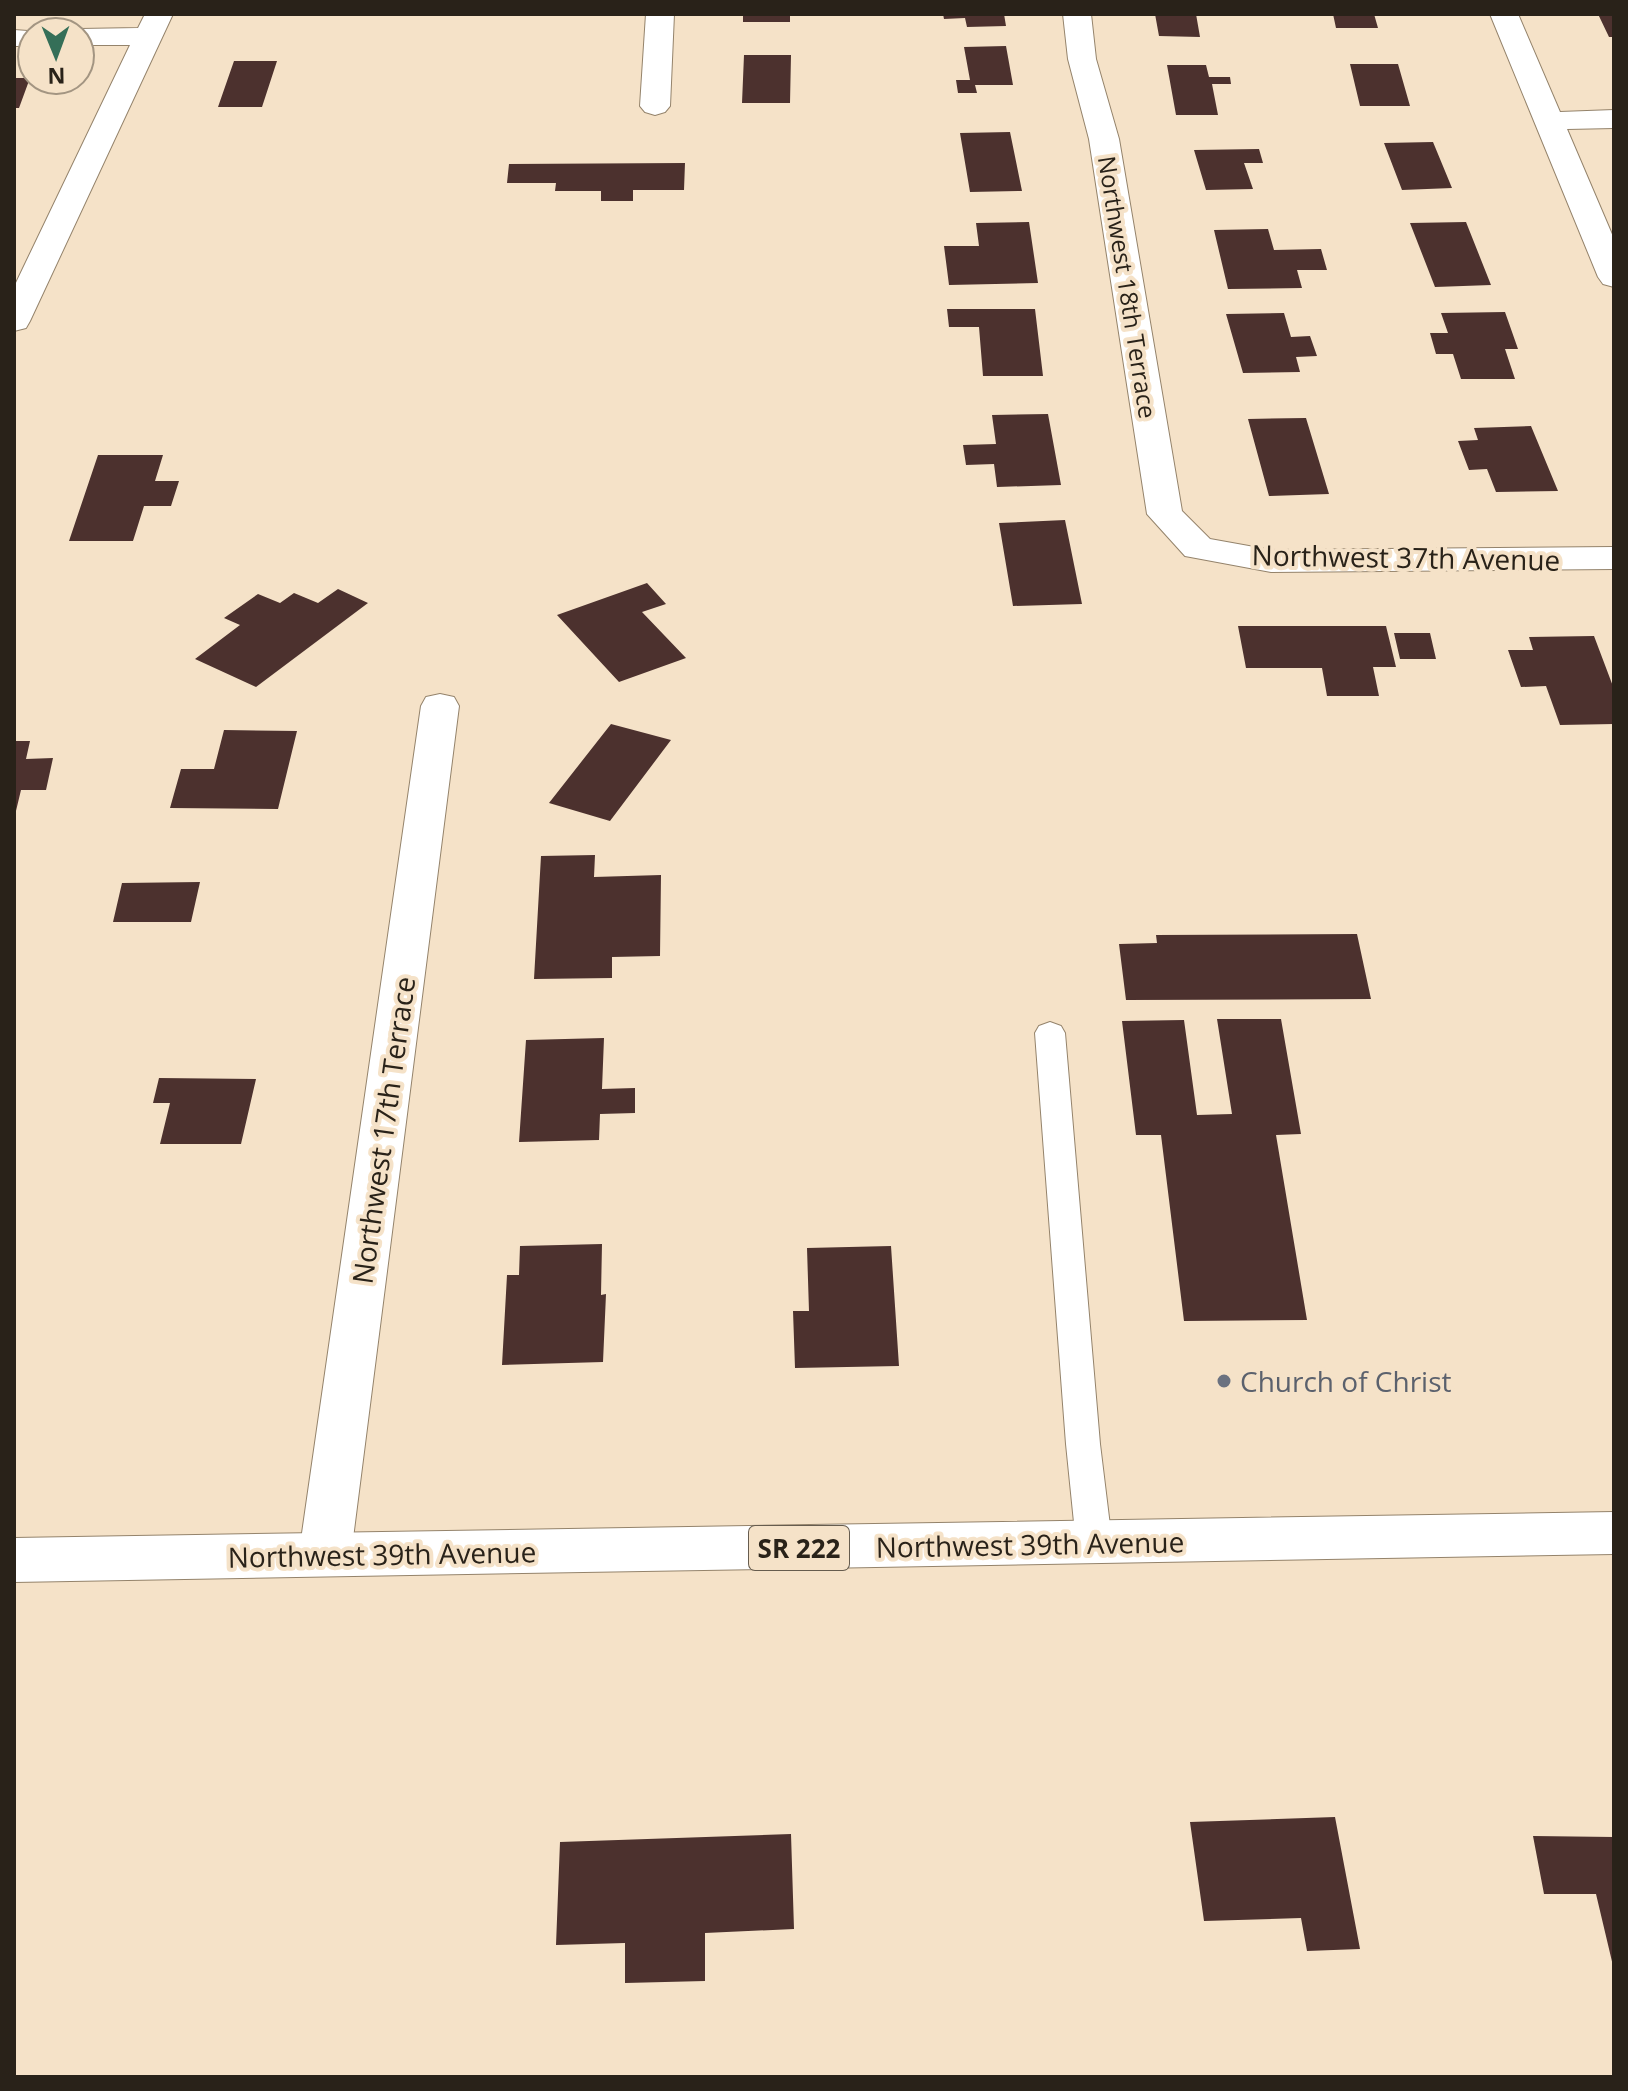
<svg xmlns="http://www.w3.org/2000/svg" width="1628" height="2091" font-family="'Open Sans',sans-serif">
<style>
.building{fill:#4c312e}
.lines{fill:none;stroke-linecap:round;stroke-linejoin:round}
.service-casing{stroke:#94836b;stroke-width:2}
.minor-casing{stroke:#94836b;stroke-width:2}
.primary-casing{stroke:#94836b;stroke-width:2}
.service{fill:#fff;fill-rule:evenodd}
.minor{fill:#fff;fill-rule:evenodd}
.primary{fill:#fff;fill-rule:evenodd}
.worship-dot{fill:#6b7280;stroke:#f5e2c8;stroke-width:3}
.labels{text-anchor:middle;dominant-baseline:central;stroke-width:8;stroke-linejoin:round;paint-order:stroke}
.far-street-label{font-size:24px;fill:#292219;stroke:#f5e2c8}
.shield{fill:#f5e2c8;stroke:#665c4e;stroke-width:2}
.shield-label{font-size:26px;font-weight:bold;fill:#292219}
.street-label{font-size:28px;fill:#292219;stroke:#f5e2c8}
.worship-label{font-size:28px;fill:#5b616d;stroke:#f5e2c8;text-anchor:start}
</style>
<rect width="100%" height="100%" fill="#f5e2c8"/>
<path class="building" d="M 743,14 L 790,14 L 790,22 L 743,22 Z
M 943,14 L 1004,14 L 1006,26 L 967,27 L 965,18 L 944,19 Z
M 1155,14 L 1196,14 L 1200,37 L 1159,36 Z
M 1333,14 L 1374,14 L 1378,28 L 1336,28 Z
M 1598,14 L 1614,14 L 1614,37 L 1609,37 Z
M 1006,46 L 1013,85 L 975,85 L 977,93 L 958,93 L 956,80 L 970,80 L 964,47 Z
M 744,55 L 791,55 L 790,103 L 742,103 Z
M 234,61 L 277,61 L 262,107 L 218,107 Z
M 1350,64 L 1398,64 L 1410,106 L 1360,106 Z
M 1167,65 L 1206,65 L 1209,77 L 1230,77 L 1231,84 L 1212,84 L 1218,115 L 1176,115 Z
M 14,78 L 30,78 L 19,108 L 14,108 Z
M 1010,132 L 1022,191 L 970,192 L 960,133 Z
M 1433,142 L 1452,188 L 1402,190 L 1384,143 Z
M 1259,149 L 1263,163 L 1244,163 L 1253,189 L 1206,190 L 1194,150 Z
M 685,163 L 684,190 L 633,190 L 633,201 L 601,201 L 601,191 L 555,191 L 556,183 L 507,183 L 509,164 Z
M 1029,222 L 1038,283 L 949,285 L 944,246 L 979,246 L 976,223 Z
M 1466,222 L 1491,285 L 1435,287 L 1410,223 Z
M 1268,229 L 1274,250 L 1321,249 L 1327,270 L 1297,270 L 1302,288 L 1228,289 L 1214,230 Z
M 947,309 L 1035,309 L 1043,376 L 983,376 L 979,327 L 949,327 Z
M 1505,312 L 1518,349 L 1505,349 L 1515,379 L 1461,379 L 1453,354 L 1436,354 L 1430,333 L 1448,333 L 1441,313 Z
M 1284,313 L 1291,337 L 1310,336 L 1317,356 L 1296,357 L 1300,372 L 1243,373 L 1226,314 Z
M 1048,414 L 1061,485 L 997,487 L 994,464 L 966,465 L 963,445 L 996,444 L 992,415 Z
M 1306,418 L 1329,494 L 1269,496 L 1248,419 Z
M 1531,426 L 1558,491 L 1496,492 L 1487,469 L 1469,470 L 1458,441 L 1478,440 L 1474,428 Z
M 98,455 L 163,455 L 155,481 L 179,481 L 171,506 L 144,506 L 133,541 L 69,541 Z
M 1065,520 L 1082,604 L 1013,606 L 999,523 Z
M 647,583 L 666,604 L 642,612 L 686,658 L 619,682 L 557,615 Z
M 338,589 L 368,603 L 256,687 L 195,659 L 240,625 L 224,618 L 258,594 L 280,603 L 294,593 L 318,603 Z
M 1238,626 L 1386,626 L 1396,667 L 1373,667 L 1379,696 L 1327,696 L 1322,668 L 1246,668 Z
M 1394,633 L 1430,633 L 1436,659 L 1400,659 Z
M 1594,636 L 1614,689 L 1614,724 L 1560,725 L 1546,686 L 1521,687 L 1508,650 L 1533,650 L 1529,637 Z
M 611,724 L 671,740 L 610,821 L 549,803 Z
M 224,730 L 297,731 L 278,809 L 170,808 L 181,769 L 214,769 Z
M 14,741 L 30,741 L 26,759 L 53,758 L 46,790 L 21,790 L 15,815 Z
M 595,855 L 594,877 L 661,875 L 660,956 L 612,957 L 612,978 L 534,979 L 541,856 Z
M 200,882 L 191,922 L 113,922 L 122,883 Z
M 1357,934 L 1371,999 L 1126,1000 L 1119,944 L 1157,943 L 1156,935 Z
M 1217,1019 L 1281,1019 L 1301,1134 L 1276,1135 L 1307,1320 L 1184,1321 L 1161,1135 L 1136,1135 L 1122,1021 L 1184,1020 L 1197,1115 L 1232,1114 Z
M 604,1038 L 602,1089 L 635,1088 L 635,1113 L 600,1114 L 599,1140 L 519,1142 L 526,1040 Z
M 159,1078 L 256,1079 L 241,1144 L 160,1144 L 170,1103 L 153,1103 Z
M 602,1244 L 601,1295 L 606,1294 L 603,1362 L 502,1365 L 507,1275 L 519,1275 L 520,1246 Z
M 891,1246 L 899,1366 L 795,1368 L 793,1311 L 809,1311 L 807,1248 Z
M 1335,1817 L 1360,1949 L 1307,1951 L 1301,1918 L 1204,1921 L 1190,1822 Z
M 791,1834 L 794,1929 L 705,1933 L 705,1981 L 625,1983 L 625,1943 L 556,1945 L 560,1842 Z
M 1533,1836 L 1614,1837 L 1614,1970 L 1596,1894 L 1544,1894 Z"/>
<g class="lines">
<defs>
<path id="service" d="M 1050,1022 L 1061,1026 L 1065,1033 L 1100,1444 L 1112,1542 L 1106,1552 L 1094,1557 L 1082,1552 L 1076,1542 L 1066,1444 L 1035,1033 L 1039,1026 Z"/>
<path id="minor" d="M 145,14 L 173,14 L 30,321 L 26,328 L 14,331 L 14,287 L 130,45 L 80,45 L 80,32 L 69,32 L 80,29 L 138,28 Z
M 646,14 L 674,14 L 670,106 L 665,112 L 655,115 L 645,112 L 640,106 Z
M 1063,14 L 1091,14 L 1096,59 L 1119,139 L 1182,511 L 1210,539 L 1271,550 L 1614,547 L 1614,569 L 1271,572 L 1185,556 L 1147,514 L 1089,139 L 1068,59 Z
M 1490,14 L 1518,14 L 1560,112 L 1614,110 L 1614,128 L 1567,129 L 1614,239 L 1614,287 L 1603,284 L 1598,277 Z
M 14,30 L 42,32 L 32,32 L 32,46 L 14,46 Z
M 440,694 L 454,697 L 459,706 L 351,1554 L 343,1569 L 325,1576 L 307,1569 L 299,1554 L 421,706 L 426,697 Z"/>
<path id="primary" d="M 1614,1512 L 1614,1554 L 14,1582 L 14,1538 Z"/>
</defs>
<use href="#service" class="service-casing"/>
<use href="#minor" class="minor-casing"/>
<use href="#primary" class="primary-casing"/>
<use href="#service" class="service"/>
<use href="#minor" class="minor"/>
<use href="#primary" class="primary"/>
</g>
<circle class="worship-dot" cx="1224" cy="1381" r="8"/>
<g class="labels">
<g class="far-street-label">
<text transform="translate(1128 287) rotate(81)">Northwest 18th Terrace</text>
</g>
<rect class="shield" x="749" y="1526" width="100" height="44" rx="6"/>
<g class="shield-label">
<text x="799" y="1548">SR 222</text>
</g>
<g class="street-label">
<text transform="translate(1406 557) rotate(1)">Northwest 37th Avenue</text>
<text transform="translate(383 1130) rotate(-82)">Northwest 17th Terrace</text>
<text transform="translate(1030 1544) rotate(-1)">Northwest 39th Avenue</text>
<text transform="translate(382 1554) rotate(-1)">Northwest 39th Avenue</text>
</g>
<g class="worship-label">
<text x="1240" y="1381">Church of Christ</text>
</g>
</g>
<rect width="1628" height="2091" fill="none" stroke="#292219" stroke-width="32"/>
<g transform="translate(56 56) rotate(179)"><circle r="38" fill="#f5e2c8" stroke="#a39582" stroke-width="2"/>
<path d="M0-6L14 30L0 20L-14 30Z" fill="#356f58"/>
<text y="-12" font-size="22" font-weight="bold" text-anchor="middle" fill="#292219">N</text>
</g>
</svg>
